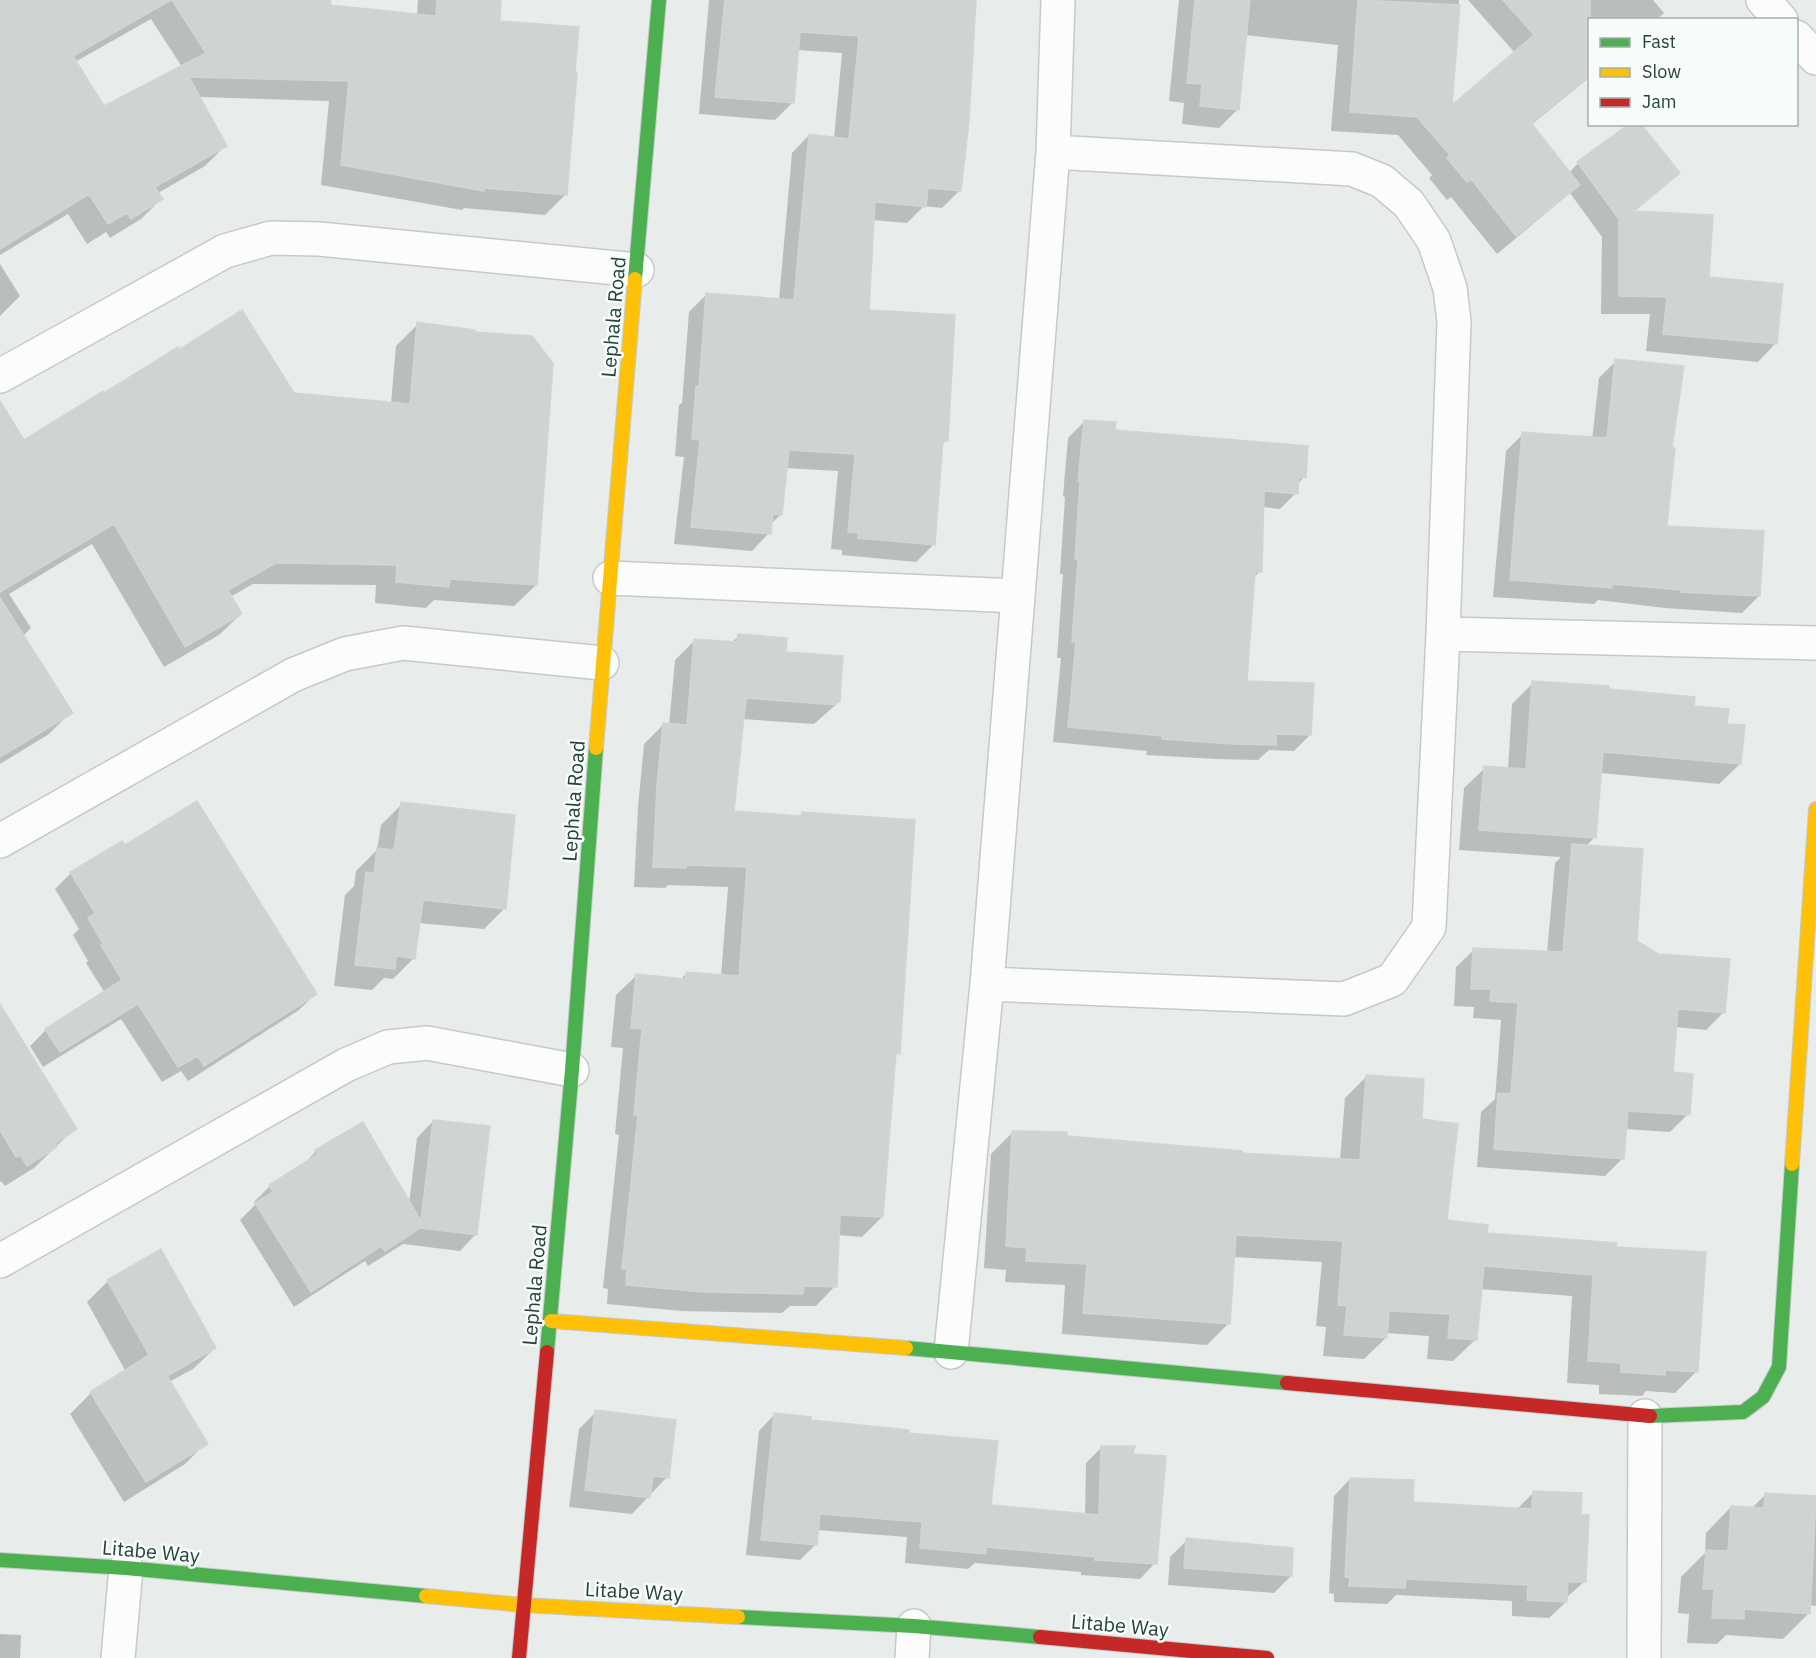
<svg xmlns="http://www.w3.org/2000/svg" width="1816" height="1658" font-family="'IBM Plex Sans',sans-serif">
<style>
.shadow{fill:#0003;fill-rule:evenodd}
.building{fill:#cfd4d2;stroke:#d1d6d4;stroke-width:1.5}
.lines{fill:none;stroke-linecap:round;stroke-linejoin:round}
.street-casing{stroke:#c5cac8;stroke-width:36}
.fast-casing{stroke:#c3cbc8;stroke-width:16}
.slow-casing{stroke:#c3cbc8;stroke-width:16}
.jam-casing{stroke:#c3cbc8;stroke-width:16}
.street{stroke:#fcfcfc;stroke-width:33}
.fast{stroke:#4caf50;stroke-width:14}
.slow{stroke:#ffc107;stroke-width:14}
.jam{stroke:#c62828;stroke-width:14}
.labels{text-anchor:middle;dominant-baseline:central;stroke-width:5;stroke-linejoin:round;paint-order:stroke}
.street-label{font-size:20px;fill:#24423a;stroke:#f7fbf9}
</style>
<rect width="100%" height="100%" fill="#e8edeb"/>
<path class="shadow" d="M 0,0 L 329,0 L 329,6 L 417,16 L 418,0 L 499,0 L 498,22 L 566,194 L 545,215 L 464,208 L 462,210 L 321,185 L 329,101 L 199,97 L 225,146 L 205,166 L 158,193 L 161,199 L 141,219 L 110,238 L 106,232 L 87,244 L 68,214 L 0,255 ZM 151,19 L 182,67 L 104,108 L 75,62 Z
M 709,0 L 975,0 L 959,191 L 942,208 L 924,206 L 907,223 L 872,220 L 867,311 L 946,440 L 942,445 L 934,544 L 916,562 L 842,555 L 842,550 L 831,549 L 838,471 L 786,468 L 781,514 L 770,525 L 769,533 L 752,551 L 674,544 L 684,457 L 675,456 L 679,405 L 682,403 L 689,312 L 706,295 L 779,300 L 792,153 L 809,135 L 834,138 L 842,53 L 797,50 L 792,103 L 775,120 L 699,114 Z
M 1179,0 L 1459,0 L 1450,108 L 1515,53 L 1468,0 L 1653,0 L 1664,13 L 1657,20 L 1590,20 L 1590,77 L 1531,125 L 1569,173 L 1578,163 L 1678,173 L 1634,212 L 1775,344 L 1758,362 L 1646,351 L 1650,314 L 1601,314 L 1602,237 L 1570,193 L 1497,254 L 1451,197 L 1447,200 L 1429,178 L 1432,175 L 1398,135 L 1331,131 L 1338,45 L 1245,35 L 1238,109 L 1219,128 L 1182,124 L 1184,103 L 1169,101 Z
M 0,264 L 20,296 L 0,316 Z
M 418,324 L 536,585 L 514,606 L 434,600 L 426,608 L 375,603 L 376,585 L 253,584 L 230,597 L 241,614 L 219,635 L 164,667 L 92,544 L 9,594 L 31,628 L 23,636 L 71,712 L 49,734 L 0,764 L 0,436 L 23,442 L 293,395 L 391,404 L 396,346 Z
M 1616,361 L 1671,449 L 1666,527 L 1759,596 L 1742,613 L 1665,608 L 1598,600 L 1594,604 L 1493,597 L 1506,451 L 1523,434 L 1592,440 L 1599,378 Z
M 1084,422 L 1113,432 L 1304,477 L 1297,485 L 1296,493 L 1280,509 L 1262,507 L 1260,571 L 1253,579 L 1246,682 L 1310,735 L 1294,751 L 1269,750 L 1258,760 L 1217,759 L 1146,755 L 1147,751 L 1053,742 L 1061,658 L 1057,658 L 1063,574 L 1060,574 L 1065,497 L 1063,496 L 1068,438 Z
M 739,636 L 785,654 L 839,702 L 814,724 L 742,719 L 732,812 L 799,817 L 802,814 L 898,1053 L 894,1057 L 882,1217 L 862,1237 L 838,1235 L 835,1286 L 816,1306 L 790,1306 L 782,1313 L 682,1311 L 607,1304 L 608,1289 L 603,1288 L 619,1135 L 615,1134 L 623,1048 L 611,1047 L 616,995 L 636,976 L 680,980 L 687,973 L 721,976 L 728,887 L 668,885 L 665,888 L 634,887 L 638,807 L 644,744 L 664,724 L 669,725 L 675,660 L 694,641 L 731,643 Z
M 1533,683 L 1607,691 L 1693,707 L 1726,726 L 1740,764 L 1719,784 L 1600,773 L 1595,837 L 1586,846 L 1635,942 L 1724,1012 L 1706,1030 L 1675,1027 L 1672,1073 L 1688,1114 L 1670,1132 L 1625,1129 L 1623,1158 L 1605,1176 L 1477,1167 L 1481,1112 L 1495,1099 L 1501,1020 L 1473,1018 L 1474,1007 L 1454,1006 L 1456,967 L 1474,950 L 1547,953 L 1555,863 L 1561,857 L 1459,850 L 1464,788 L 1485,768 L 1508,769 L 1512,704 Z
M 402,804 L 505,908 L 484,929 L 418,923 L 414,958 L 393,979 L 384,978 L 372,990 L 334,986 L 345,895 L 354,886 L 356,871 L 377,850 L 381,825 Z
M 71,873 L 315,994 L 299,1010 L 188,1081 L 181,1071 L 162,1082 L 121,1019 L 43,1067 L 30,1046 L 46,1030 L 105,993 L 86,963 L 88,961 L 73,935 L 79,929 L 55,889 Z
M 0,1007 L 75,1128 L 34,1168 L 5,1186 L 1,1181 L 0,1182 Z
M 1367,1076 L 1420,1121 L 1446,1222 L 1485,1234 L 1615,1248 L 1697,1371 L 1675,1393 L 1646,1391 L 1642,1396 L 1599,1394 L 1599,1385 L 1567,1383 L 1572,1296 L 1480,1289 L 1475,1340 L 1453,1361 L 1427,1359 L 1429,1336 L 1386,1333 L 1386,1338 L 1364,1359 L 1323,1356 L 1326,1327 L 1316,1326 L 1322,1262 L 1233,1257 L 1229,1323 L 1207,1345 L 1062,1334 L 1065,1285 L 1005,1282 L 1006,1270 L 984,1268 L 991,1154 L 1013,1132 L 1240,1154 L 1340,1160 L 1345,1098 Z
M 433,1121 L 476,1234 L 460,1251 L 403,1244 L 368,1266 L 365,1261 L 294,1307 L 240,1220 L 255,1205 L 254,1202 L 270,1186 L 302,1166 L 316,1151 L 409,1204 L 417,1138 Z
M 108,1281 L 215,1348 L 193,1369 L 169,1382 L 206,1443 L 185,1464 L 124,1502 L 70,1414 L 91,1393 L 126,1372 L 87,1302 Z
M 596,1412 L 667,1477 L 632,1514 L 569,1507 L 579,1429 Z
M 774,1415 L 809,1421 L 989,1506 L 1085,1515 L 1086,1463 L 1102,1447 L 1131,1456 L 1155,1563 L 1140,1579 L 1081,1575 L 1081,1572 L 975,1563 L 968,1569 L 905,1563 L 907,1537 L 817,1530 L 815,1545 L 800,1560 L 746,1555 L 759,1431 Z
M 1350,1479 L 1412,1504 L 1516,1510 L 1533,1493 L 1580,1516 L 1584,1582 L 1566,1598 L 1566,1602 L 1549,1618 L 1512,1616 L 1512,1601 L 1396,1595 L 1387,1604 L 1334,1602 L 1334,1594 L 1329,1593 L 1334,1496 Z
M 1766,1494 L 1816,1497 L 1816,1606 L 1809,1605 L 1809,1613 L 1783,1639 L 1726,1635 L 1717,1644 L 1687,1643 L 1689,1614 L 1678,1613 L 1681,1577 L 1705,1553 L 1706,1533 L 1731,1507 L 1751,1509 Z
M 1187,1540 L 1291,1576 L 1274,1593 L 1168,1585 L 1170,1557 Z
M 0,1634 L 21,1635 L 20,1658 L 0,1658 Z"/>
<path class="building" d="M 0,0 L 171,0 L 73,56 L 104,106 L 206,53 L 172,0 L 331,0 L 330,5 L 436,16 L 437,0 L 501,0 L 500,21 L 579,27 L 575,72 L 577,73 L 567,195 L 484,188 L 484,191 L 341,165 L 349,81 L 189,77 L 227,146 L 155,187 L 163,199 L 131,219 L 127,213 L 108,224 L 89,194 L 0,249 Z
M 725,0 L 976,0 L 969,121 L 961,191 L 928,188 L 926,207 L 875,202 L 869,310 L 955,315 L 948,441 L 943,440 L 935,545 L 858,538 L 859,533 L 848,532 L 855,454 L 789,450 L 782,515 L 773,514 L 771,534 L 691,527 L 700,440 L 692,439 L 696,386 L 699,387 L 706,293 L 794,300 L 809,134 L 849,139 L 859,36 L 800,32 L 794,103 L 715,97 Z
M 1195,0 L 1250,0 L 1239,110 L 1200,106 L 1202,84 L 1187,83 Z
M 1358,0 L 1460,5 L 1452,105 L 1534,35 L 1503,0 L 1590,0 L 1590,76 L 1530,124 L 1532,124 L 1580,185 L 1516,236 L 1471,179 L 1467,182 L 1447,158 L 1450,155 L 1417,117 L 1350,112 Z
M 1629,124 L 1641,124 L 1680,173 L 1634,211 L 1713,215 L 1709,277 L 1783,284 L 1777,344 L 1663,334 L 1667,297 L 1619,296 L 1619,219 L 1577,162 Z
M 242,310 L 294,393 L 410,404 L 417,322 L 475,330 L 474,332 L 532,336 L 553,363 L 537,585 L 450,579 L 449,587 L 396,582 L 397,565 L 276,563 L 228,590 L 242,614 L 185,647 L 114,524 L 0,592 L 0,401 L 24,440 L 103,391 L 104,393 L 178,347 L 180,349 Z
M 1615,359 L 1684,366 L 1672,448 L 1675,448 L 1667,526 L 1764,531 L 1760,596 L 1681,592 L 1681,590 L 1612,584 L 1612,588 L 1510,580 L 1522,432 L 1607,438 Z
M 1084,420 L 1116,422 L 1115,430 L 1308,446 L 1306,478 L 1299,477 L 1298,494 L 1264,491 L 1262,572 L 1255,572 L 1247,681 L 1314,683 L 1311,735 L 1276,734 L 1276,745 L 1234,744 L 1162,739 L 1162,736 L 1068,727 L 1076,642 L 1072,642 L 1078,559 L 1075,559 L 1080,481 L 1078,481 Z
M 0,598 L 73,713 L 0,757 Z
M 738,634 L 787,638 L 786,652 L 843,656 L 840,702 L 836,702 L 836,705 L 746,698 L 734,811 L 801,816 L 802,812 L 915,820 L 900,1054 L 896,1053 L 883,1217 L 840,1215 L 837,1287 L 804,1286 L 803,1294 L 703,1292 L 626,1285 L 627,1269 L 622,1269 L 638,1115 L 634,1115 L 642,1029 L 631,1028 L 636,974 L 686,979 L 686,972 L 739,976 L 747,867 L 686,865 L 686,868 L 653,867 L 657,786 L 663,723 L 687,725 L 694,639 L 737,642 Z
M 1532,681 L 1609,686 L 1609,689 L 1695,697 L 1694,706 L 1729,709 L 1727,724 L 1745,725 L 1741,764 L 1603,752 L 1596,838 L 1479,830 L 1484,766 L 1526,769 Z
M 197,801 L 317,994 L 204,1066 L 198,1056 L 178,1067 L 138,1004 L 60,1052 L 45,1029 L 122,980 L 101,945 L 103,944 L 88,918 L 95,913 L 70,872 L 122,841 L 125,845 Z
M 401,802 L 515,815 L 506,909 L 423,900 L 415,959 L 396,956 L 395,969 L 355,965 L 366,872 L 374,873 L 377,848 L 394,850 Z
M 1572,844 L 1643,849 L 1637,941 L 1658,954 L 1730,959 L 1725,1013 L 1678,1009 L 1673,1072 L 1693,1074 L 1690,1115 L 1628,1111 L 1624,1159 L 1494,1149 L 1498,1093 L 1511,1094 L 1518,1003 L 1490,1001 L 1491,989 L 1471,989 L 1473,948 L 1563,952 Z
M 0,1004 L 77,1129 L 55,1143 L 57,1147 L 27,1166 L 20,1155 L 16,1157 L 0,1130 Z
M 1366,1075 L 1424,1079 L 1422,1119 L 1458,1124 L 1447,1220 L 1488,1225 L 1487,1233 L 1617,1243 L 1616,1247 L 1706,1252 L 1698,1372 L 1665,1370 L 1665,1375 L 1621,1372 L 1621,1363 L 1588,1361 L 1593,1275 L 1484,1266 L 1477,1340 L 1448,1338 L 1450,1314 L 1389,1311 L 1387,1338 L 1344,1335 L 1347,1306 L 1338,1305 L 1343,1241 L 1236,1235 L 1230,1324 L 1083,1313 L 1087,1264 L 1026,1261 L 1027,1248 L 1006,1246 L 1012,1131 L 1067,1132 L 1067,1136 L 1242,1151 L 1242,1153 L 1360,1160 Z
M 433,1120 L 490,1126 L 477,1235 L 420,1228 L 385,1251 L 381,1246 L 311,1292 L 255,1203 L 273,1192 L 269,1185 L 318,1154 L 315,1150 L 363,1122 L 421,1221 Z
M 161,1249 L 216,1348 L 167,1376 L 208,1444 L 146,1482 L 90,1392 L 149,1355 L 107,1280 Z
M 595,1410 L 676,1420 L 669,1478 L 653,1476 L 650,1498 L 585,1490 Z
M 774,1413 L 811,1417 L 811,1420 L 909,1430 L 909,1433 L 998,1441 L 991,1505 L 1099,1515 L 1101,1446 L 1135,1446 L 1133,1454 L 1166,1456 L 1157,1564 L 1095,1560 L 1096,1557 L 986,1547 L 986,1554 L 920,1548 L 922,1522 L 820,1514 L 817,1545 L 761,1540 Z
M 1350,1478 L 1414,1480 L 1413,1502 L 1532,1509 L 1533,1491 L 1582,1493 L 1581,1515 L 1589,1515 L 1586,1582 L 1568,1582 L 1567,1602 L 1527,1600 L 1528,1585 L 1406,1579 L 1405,1588 L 1349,1586 L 1350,1578 L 1345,1577 Z
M 1765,1493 L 1816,1496 L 1810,1614 L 1744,1609 L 1744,1619 L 1712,1618 L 1714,1589 L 1703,1589 L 1706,1550 L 1728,1551 L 1731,1506 L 1764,1508 Z
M 1186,1538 L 1293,1548 L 1292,1576 L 1184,1568 Z"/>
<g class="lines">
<defs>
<path id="street" d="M 1763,0 L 1781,20
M 1796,37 L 1816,58
M 0,376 L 225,251 L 271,238 L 319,239 L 637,270
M 610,578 L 1018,596
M 1443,634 L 1816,643
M 0,841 L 293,675 L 345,654 L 403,643 L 602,663
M 987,984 L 1344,999 L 1392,980 L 1429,927 L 1443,634 L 1454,322 L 1450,288 L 1434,241 L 1409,204 L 1382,181 L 1352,169 L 1053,152
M 0,1261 L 346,1065 L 388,1047 L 427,1043 L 572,1070
M 951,1352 L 987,984 L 1018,596 L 1053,152 L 1058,0
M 118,1658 L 126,1568
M 912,1658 L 914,1626
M 1644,1658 L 1645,1416"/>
<path id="fast" d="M 635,279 L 659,0
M 906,1348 L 1287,1383
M 547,1352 L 572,1070 L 596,748
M 1650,1416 L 1743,1412 L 1763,1397 L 1779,1367 L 1792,1164
M 0,1560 L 126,1568 L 426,1596
M 738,1617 L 914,1626 L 1040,1637"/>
<path id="slow" d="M 596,748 L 635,279
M 1792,1164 L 1816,809
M 551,1321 L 906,1348
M 426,1596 L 523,1605 L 738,1617"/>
<path id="jam" d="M 1287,1383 L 1650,1416
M 1040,1637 L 1267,1658
M 519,1658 L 547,1352"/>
</defs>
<use href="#street" class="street-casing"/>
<use href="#fast" class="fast-casing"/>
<use href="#slow" class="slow-casing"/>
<use href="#jam" class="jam-casing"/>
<use href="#street" class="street"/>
<use href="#fast" class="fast"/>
<use href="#slow" class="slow"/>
<use href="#jam" class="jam"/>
</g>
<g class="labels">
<g class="street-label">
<text transform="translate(613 317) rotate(-85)">Lephala Road</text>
<text transform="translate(573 801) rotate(-86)">Lephala Road</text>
<text transform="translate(534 1285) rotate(-85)">Lephala Road</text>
<text transform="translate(151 1551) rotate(5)">Litabe Way</text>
<text transform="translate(634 1591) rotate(3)">Litabe Way</text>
<text transform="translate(1120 1625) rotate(5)">Litabe Way</text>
</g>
</g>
<rect x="1588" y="18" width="210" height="108" fill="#f7fbf9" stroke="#a3b1ad" stroke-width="1.5"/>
<rect x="1600" y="38" width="30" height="9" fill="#4caf50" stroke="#a3b1ad" stroke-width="1.5"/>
<text x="1642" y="48" font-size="18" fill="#24423a">Fast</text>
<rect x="1600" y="68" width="30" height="9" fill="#ffc107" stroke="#a3b1ad" stroke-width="1.5"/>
<text x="1642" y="78" font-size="18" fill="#24423a">Slow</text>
<rect x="1600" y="98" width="30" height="9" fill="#c62828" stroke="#a3b1ad" stroke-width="1.5"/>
<text x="1642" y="108" font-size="18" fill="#24423a">Jam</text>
</svg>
